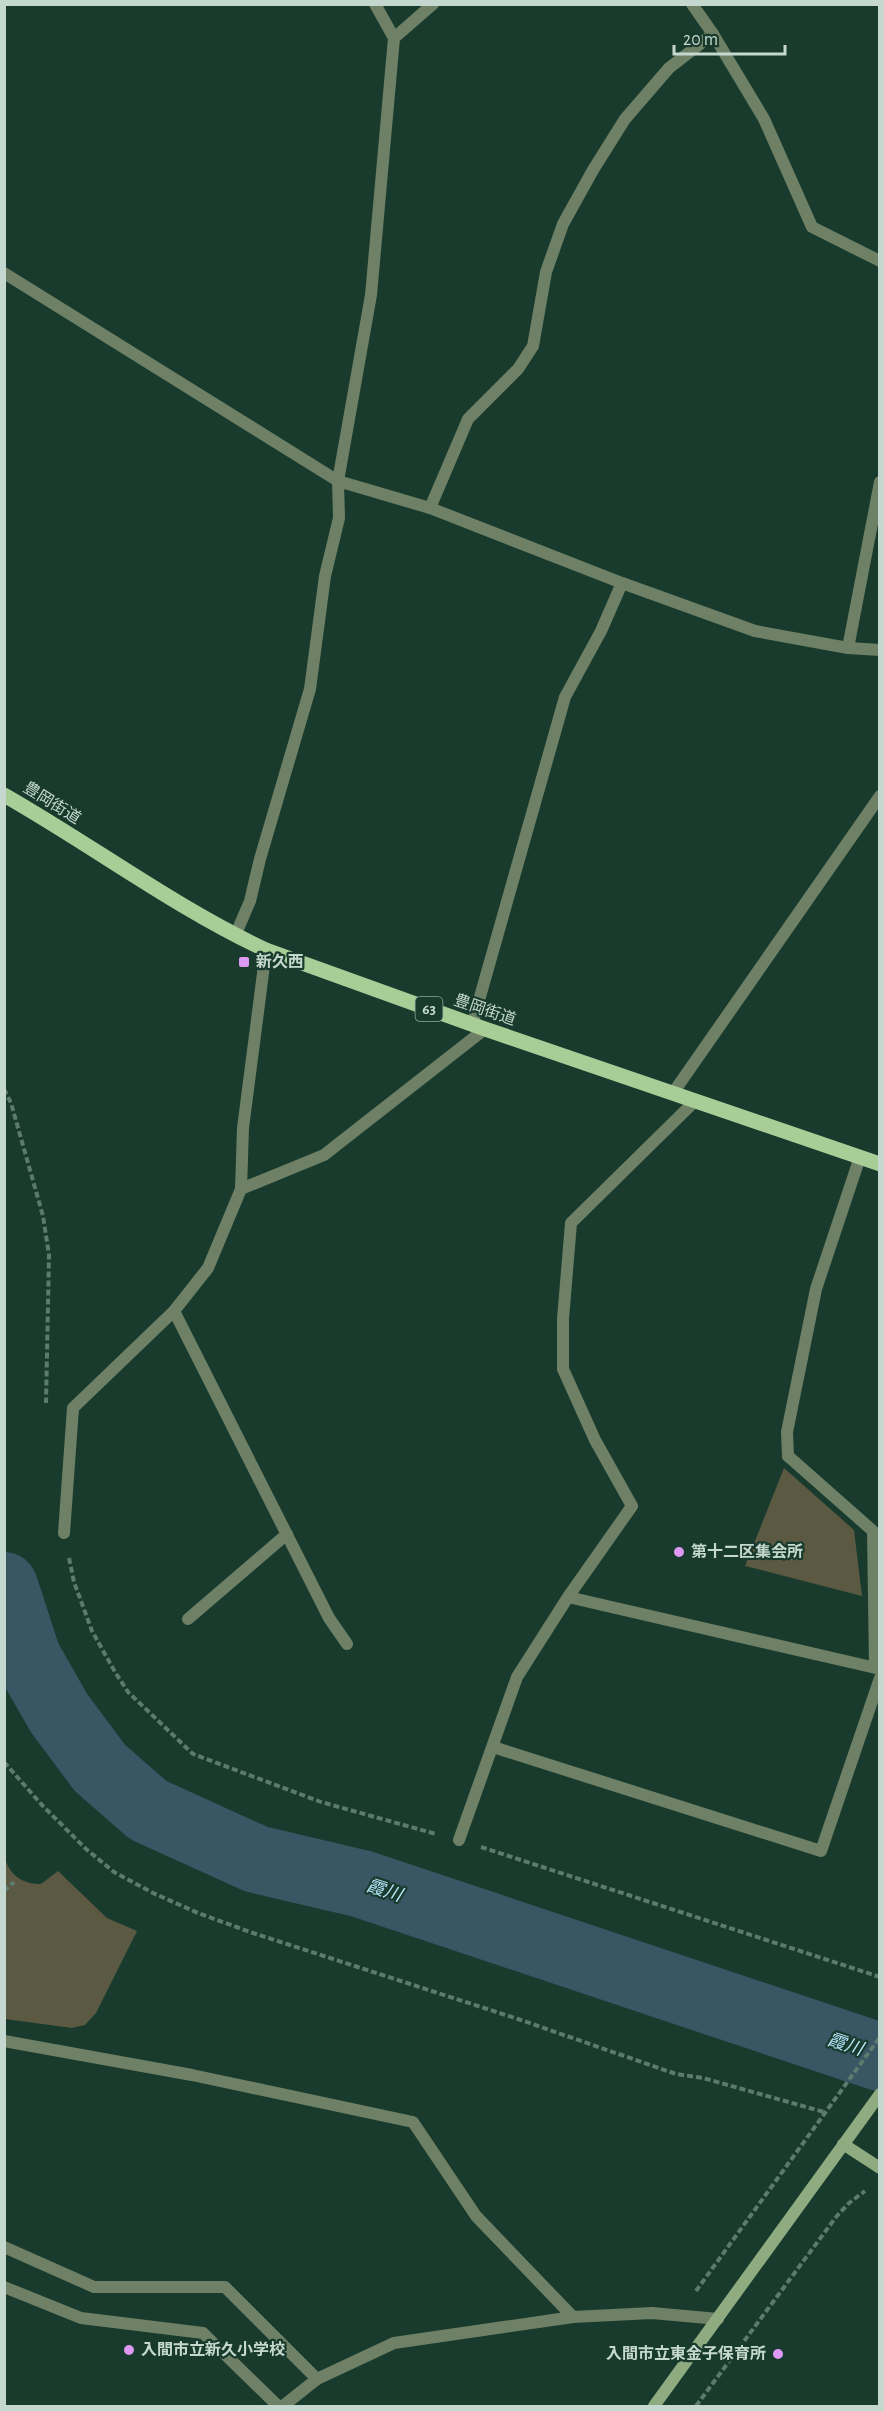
<svg xmlns="http://www.w3.org/2000/svg" width="884" height="2411" font-family="'Alegreya Sans','Noto Sans JP',sans-serif">
<style>
.green{fill:#5b5941}
.lines{fill:none;stroke-linecap:round;stroke-linejoin:round}
.river{stroke:#385663;stroke-width:68}
.path{stroke:#5d7a6e;stroke-width:4;stroke-dasharray:6 3;stroke-linecap:butt}
.lane{stroke:#6e8066;stroke-width:12}
.street{stroke:#6e8066;stroke-width:12}
.secondary{stroke:#8fac81;stroke-width:12}
.primary{stroke:#a8cd96;stroke-width:15}
.poi-dot{fill:#dd99f3;stroke:#183b2d;stroke-width:2}
.labels{text-anchor:middle;dominant-baseline:central;stroke-width:4.5;stroke-linejoin:round;paint-order:stroke}
.shield{fill:#183b2d;stroke:#91a99e;stroke-width:1.5}
.shield-label{font-size:15px;font-weight:bold;fill:#c5d8cf}
.street-label{font-size:16px;fill:#c5d8cf;stroke:#183b2d}
.poi-label{font-size:16px;font-weight:bold;fill:#c5d8cf;stroke:#183b2d;text-anchor:start}
.water-label{font-size:18px;font-style:italic;fill:#b7e6fb;stroke:#183b2d}
</style>
<rect width="100%" height="100%" fill="#183b2d"/>
<path class="green" d="M 784,1468 L 854,1530 L 862,1596 L 745,1566 Z
M 5,1858 C 10,1876 23,1884 41,1884 L 58,1871 L 107,1918 L 137,1931 L 96,2013 L 85,2025 L 72,2028 L 5,2019 Z"/>
<g class="lines">
<path class="river" d="M 4,1586 L 27,1657 L 59,1713 L 100,1768 L 148,1810 L 256,1859 L 362,1884 L 880,2057"/>
<path class="path" d="M 4,1089 L 11,1103 L 43,1216 L 49,1255 L 46,1403
M 69,1558 L 74,1582 L 92,1631 L 115,1672 L 128,1692 L 193,1754 L 321,1802 L 436,1834
M 4,1762 L 42,1805 L 86,1849 L 114,1872 L 153,1893 L 198,1913 L 253,1933 L 518,2019 L 676,2074 L 703,2078 L 824,2112
M 481,1847 L 880,1977
M 4,1891 L 14,1882
M 696,2291 L 880,2037
M 696,2406 L 836,2217 L 849,2203 L 865,2191"/>
<path class="lane" d="M 430,508 L 468,419 L 518,369 L 533,346 L 546,272 L 563,224 L 593,170 L 625,119 L 669,68 L 713,34
M 848,648 L 880,482
M 241,1189 L 324,1155 L 485,1029
M 174,1311 L 329,1618 L 347,1644
M 788,1456 L 787,1432 L 816,1289 L 860,1157
M 188,1619 L 287,1534
M 493,1747 L 821,1851 L 880,1678
M 4,2287 L 81,2318 L 203,2333 L 278,2406
M 283,2406 L 317,2379"/>
<path class="street" d="M 692,4 L 713,34 L 764,119 L 812,227 L 880,261
M 394,38 L 433,4
M 4,273 L 338,481 L 430,508 L 622,583 L 755,631 L 848,648 L 880,650
M 235,936 L 250,901 L 260,859 L 310,689 L 325,576 L 339,518 L 338,481 L 371,295 L 394,38 L 375,4
M 472,1025 L 565,697 L 601,631 L 622,583
M 673,1093 L 880,796
M 788,1456 L 873,1531 L 875,1667
M 64,1533 L 73,1408 L 174,1311 L 208,1268 L 241,1189 L 243,1128 L 266,950
M 568,1597 L 880,1669
M 459,1840 L 517,1677 L 568,1597 L 632,1506 L 595,1440 L 563,1369 L 563,1319 L 571,1223 L 694,1102
M 4,2041 L 192,2075 L 413,2122 L 476,2216 L 573,2317
M 4,2247 L 94,2287 L 225,2287 L 317,2379 L 394,2343 L 573,2317 L 652,2313 L 718,2319"/>
<path class="secondary" d="M 843,2144 L 880,2168
M 654,2406 L 880,2094"/>
<path class="primary" d="M 4,795 C 92,845 174,907 266,950 L 485,1029 L 880,1164"/>
</g>
<g class="poi-dot">
<rect x="238" y="956" width="12" height="12" rx="3"/>
<circle cx="679" cy="1552" r="6"/>
<circle cx="129" cy="2350" r="6"/>
<circle cx="778" cy="2354" r="6"/>
</g>
<g class="labels">
<rect class="shield" x="415.5" y="997" width="27" height="24" rx="4.5"/>
<g class="shield-label">
<text x="429" y="1009">63</text>
</g>
<g class="street-label">
<text transform="translate(52 803) rotate(32)">豊岡街道</text>
<text transform="translate(485 1010) rotate(19)">豊岡街道</text>
</g>
<g class="poi-label">
<text x="256" y="962">新久西</text>
<text x="691" y="1552">第十二区集会所</text>
<text x="141" y="2350">入間市立新久小学校</text>
<text x="766" y="2354" text-anchor="end">入間市立東金子保育所</text>
</g>
<g class="water-label">
<text transform="translate(384 1891) rotate(18)">霞川</text>
<text transform="translate(845 2045) rotate(18)">霞川</text>
</g>
</g>
<rect width="884" height="2411" fill="none" stroke="#c5d8cf" stroke-width="12"/>
<path d="M674 45v9h111v-9" fill="none" stroke="#c5d8cf" stroke-width="3"/>
<text x="683" y="45" font-size="18" fill="#c5d8cf" stroke="#183b2d" stroke-width="4.5" paint-order="stroke">20 m</text>
</svg>
